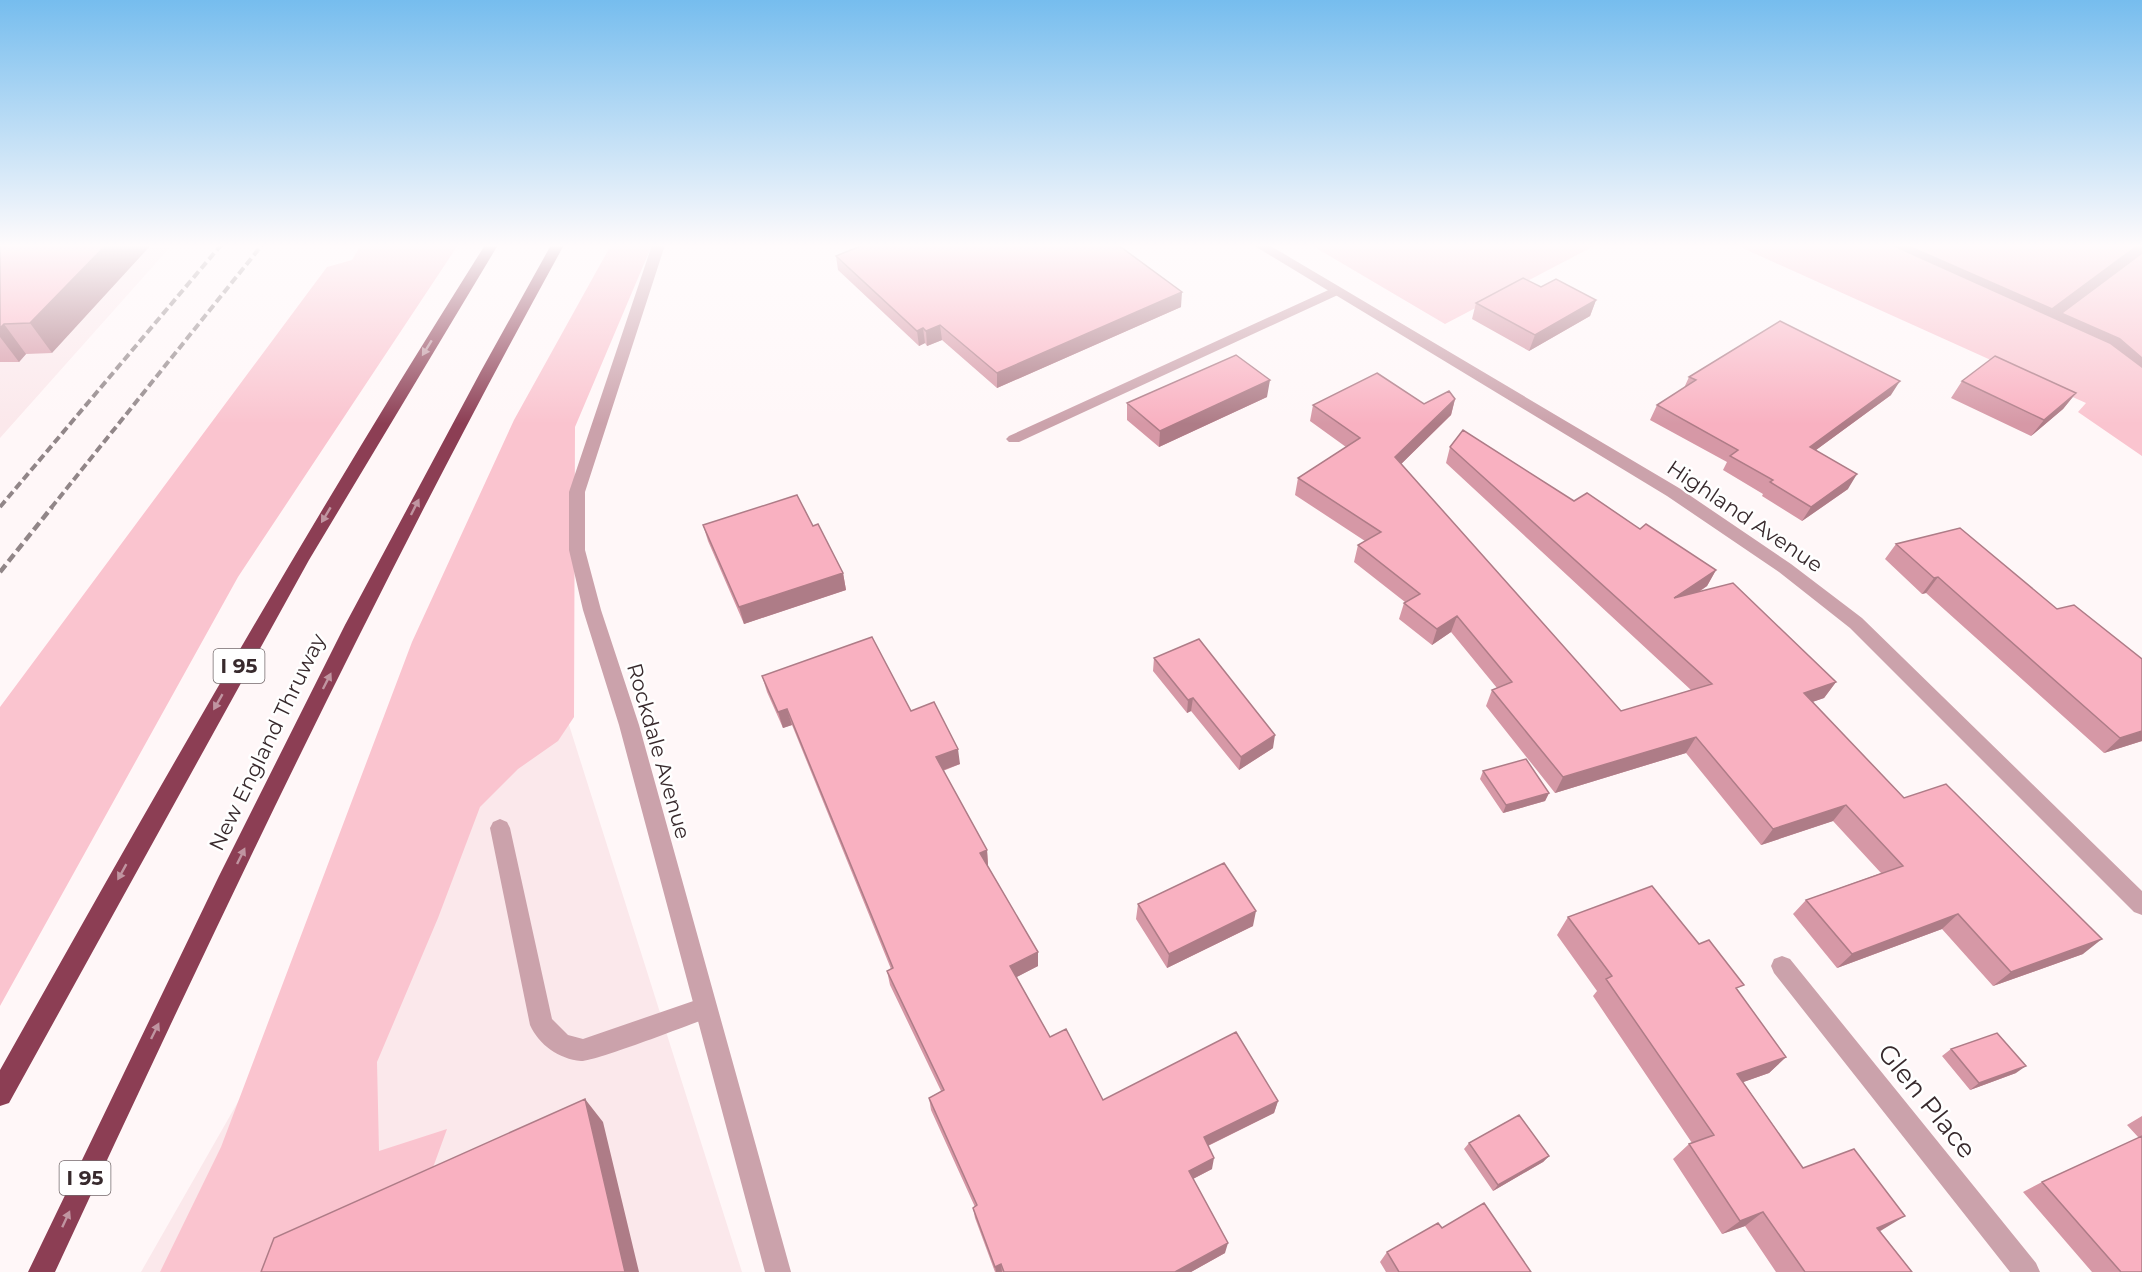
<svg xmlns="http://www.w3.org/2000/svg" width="2142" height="1272" font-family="Montserrat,sans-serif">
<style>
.built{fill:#fbe8eb}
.green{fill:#fac4cf}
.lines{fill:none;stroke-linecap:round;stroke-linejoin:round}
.lane{fill:#cba2ab;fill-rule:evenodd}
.street{fill:#cba2ab;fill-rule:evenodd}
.highway{fill:#8c3e54;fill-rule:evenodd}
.rail-far1{stroke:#918688;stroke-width:4;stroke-dasharray:8 4;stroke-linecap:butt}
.rail{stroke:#918688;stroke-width:4.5;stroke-dasharray:9 4.5;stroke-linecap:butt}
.wall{fill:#d698a6}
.shaded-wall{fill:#ae7c87}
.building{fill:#f9b1c1;stroke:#ae7c87;stroke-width:1.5}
.oneway{fill:#c095a1}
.labels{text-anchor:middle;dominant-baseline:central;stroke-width:5;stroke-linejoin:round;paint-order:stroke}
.shield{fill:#fff;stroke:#746a6c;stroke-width:1.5}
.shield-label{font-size:20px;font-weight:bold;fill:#382a2d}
.street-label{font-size:21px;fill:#382a2d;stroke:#fff}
.near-street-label{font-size:26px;fill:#382a2d;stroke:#fff}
</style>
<rect width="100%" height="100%" fill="#fff7f8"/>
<path class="built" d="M 0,245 L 172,245 L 0,438 Z
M 564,709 L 742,1272 L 141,1272 L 445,739 Z"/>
<path class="green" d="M 361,245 L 458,245 L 238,577 L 0,1006 L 0,707 L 327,267 L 352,260 Z
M 611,245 L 652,245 L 575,427 L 574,717 L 558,741 L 518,769 L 480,807 L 438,918 L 377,1062 L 379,1151 L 447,1129 L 431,1173 L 282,1272 L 160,1272 L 221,1147 L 412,642 L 514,420 Z
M 1311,245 L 1596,245 L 1445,324 Z
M 2142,245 L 2142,456 L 2078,412 L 2086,403 L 1738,246 Z"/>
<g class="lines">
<path class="lane" d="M 1890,245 L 1908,245 L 2052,308 L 2137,245 L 2142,245 L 2142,254 L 2063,313 L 2120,338 L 2142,357 L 2142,368 L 2110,344 Z
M 1335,287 L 1342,291 L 1340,294 L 1019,442 L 1009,442 L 1006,439 L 1009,436 Z
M 500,819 L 507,822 L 510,828 L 552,1019 L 568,1035 L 583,1039 L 705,997 L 713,1000 L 717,1008 L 713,1016 C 694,1023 594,1062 581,1061 C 559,1059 539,1045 530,1025 L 490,828 L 493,822 Z"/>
<path class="street" d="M 652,245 L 665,245 L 585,492 L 585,550 L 601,610 L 639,725 L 791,1272 L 765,1272 L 619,725 L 583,610 L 569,550 L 569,492 Z
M 1253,245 L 1269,245 L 1679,488 L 1791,564 L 1862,618 L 2142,891 L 2142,915 L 2134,912 L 1850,628 L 1779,572 L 1667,496 Z
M 1782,956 L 1790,959 L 2036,1263 L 2040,1272 L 2010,1272 L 1774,973 L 1771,966 L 1774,959 Z"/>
<path class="highway" d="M 485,245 L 498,245 L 309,560 L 9,1103 L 0,1106 L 0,1070 C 156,792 314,515 485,245 Z
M 551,245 L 564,245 C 379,580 216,925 55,1272 L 28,1272 L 219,876 L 345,625 L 481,371 Z"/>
<path class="rail-far1" d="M 0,507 L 221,245
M 51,508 L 262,245"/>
<path class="rail" d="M 0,572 L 52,507"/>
</g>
<path class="wall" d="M 0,245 L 52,353 L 26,354 L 19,362 L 0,362 Z
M 836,256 L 1181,307 L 997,388 L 942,340 L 927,346 L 925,343 L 919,346 L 838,270 Z
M 1541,287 L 1596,300 L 1590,316 L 1529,351 L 1472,319 L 1476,303 Z
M 1689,377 L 1891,395 L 1816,450 L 1848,489 L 1802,521 L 1762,496 L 1763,494 L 1723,470 L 1727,462 L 1650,420 L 1657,405 L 1684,388 Z
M 1962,381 L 2076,393 L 2063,409 L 2031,436 L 1951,398 Z
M 1267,397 L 1159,447 L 1127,420 L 1127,403 Z
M 1455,399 L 1451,415 L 1401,464 L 1621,711 L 1691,690 L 1446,463 L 1450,447 L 1640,529 L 1716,570 L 1707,586 L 1699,592 L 1836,682 L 1824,698 L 1812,702 L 1904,798 L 2083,954 L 1993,986 L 1942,929 L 1837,968 L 1793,914 L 1806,900 L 1881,873 L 1833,821 L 1761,845 L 1686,753 L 1555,793 L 1486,706 L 1492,690 L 1497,688 L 1451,632 L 1432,645 L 1399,619 L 1404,603 L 1405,602 L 1354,562 L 1358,545 L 1365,541 L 1295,495 L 1298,478 L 1346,447 L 1310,421 L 1313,405 L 1424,404 Z
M 703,525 L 813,526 L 843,573 L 846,590 L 744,624 L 708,541 Z
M 1896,544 L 2057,609 L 2142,659 L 2142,741 L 2104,753 L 1926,593 L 1922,594 L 1885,559 Z
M 1154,658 L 1273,748 L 1239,770 L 1191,711 L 1187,713 L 1153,671 Z
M 762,676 L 911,711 L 960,764 L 943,771 L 987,850 L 988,865 L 987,865 L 1038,952 L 1038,966 L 1016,977 L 1050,1037 L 1103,1100 L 1278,1101 L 1274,1113 L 1208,1146 L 1212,1169 L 1193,1179 L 1225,1253 L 1191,1272 L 995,1272 L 975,1218 L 973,1208 L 975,1207 L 931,1110 L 929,1098 L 941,1091 L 890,985 L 887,971 L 891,969 L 792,725 L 783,728 L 767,692 Z
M 1483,771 L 1549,793 L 1545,801 L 1503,813 L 1480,779 Z
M 1138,904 L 1253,926 L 1167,968 L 1136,919 Z
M 1568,917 L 1699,944 L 1738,991 L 1786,1057 L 1769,1073 L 1743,1082 L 1803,1168 L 1882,1230 L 1880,1231 L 1912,1272 L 1776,1272 L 1745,1226 L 1722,1234 L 1673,1159 L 1689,1144 L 1692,1143 L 1593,996 L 1597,991 L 1557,935 Z
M 1951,1049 L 2016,1073 L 1970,1090 L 1942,1056 Z
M 2142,1116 L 2142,1272 L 2092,1272 L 2023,1192 L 2042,1182 L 2139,1138 L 2127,1125 Z
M 1469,1143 L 1549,1156 L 1543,1162 L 1493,1191 L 1464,1149 Z
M 1442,1228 L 1531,1272 L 1386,1272 L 1380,1262 L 1387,1252 Z"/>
<path class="shaded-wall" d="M 106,245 L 151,245 L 52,353 L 30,323 Z
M 1182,292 L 1181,307 L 997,388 L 997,373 Z
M 1596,300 L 1590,316 L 1529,351 L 1535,335 Z
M 4,324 L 26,354 L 19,362 L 0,337 L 0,328 Z
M 940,325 L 942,340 L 927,346 L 926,331 Z
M 923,328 L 925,343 L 919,346 L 917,331 Z
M 1270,380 L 1267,397 L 1159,447 L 1160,431 Z
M 1900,381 L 1891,395 L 1801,461 L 1810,447 Z
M 2076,393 L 2063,409 L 2031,436 L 2044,420 Z
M 1455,399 L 1451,415 L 1391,474 L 1395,457 Z
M 1857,474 L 1848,489 L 1802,521 L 1811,507 Z
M 1716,570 L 1707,586 L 1665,614 L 1674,598 Z
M 843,573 L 846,590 L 744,624 L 739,607 Z
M 1938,577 L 1926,593 L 1922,594 L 1934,578 Z
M 1457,616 L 1451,632 L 1432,645 L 1437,629 Z
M 1836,682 L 1824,698 L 1792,709 L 1804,693 Z
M 1193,698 L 1191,711 L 1187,713 L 1188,700 Z
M 787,709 L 792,725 L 783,728 L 778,712 Z
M 2142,731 L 2142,741 L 2104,753 L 2120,738 Z
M 1275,735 L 1273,748 L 1239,770 L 1241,757 Z
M 1696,737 L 1686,753 L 1555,793 L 1563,777 Z
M 958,749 L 960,764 L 938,772 L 936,757 Z
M 1549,793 L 1545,801 L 1503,813 L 1506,805 Z
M 1846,805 L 1833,821 L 1761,845 L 1773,829 Z
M 987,850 L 988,865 L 982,868 L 980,853 Z
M 1256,911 L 1253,926 L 1167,968 L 1169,954 Z
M 1958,914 L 1942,929 L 1837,968 L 1852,954 Z
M 2102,939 L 2083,954 L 1993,986 L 2011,972 Z
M 1038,952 L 1038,966 L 1011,980 L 1010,966 Z
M 1786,1057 L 1769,1073 L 1721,1090 L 1737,1074 Z
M 2026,1066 L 2016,1073 L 1970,1090 L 1979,1083 Z
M 585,1099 L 603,1122 L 639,1272 L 625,1272 Z
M 1278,1101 L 1274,1113 L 1201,1149 L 1204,1137 Z
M 1549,1156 L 1543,1162 L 1493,1191 L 1498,1185 Z
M 1214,1158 L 1212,1169 L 1187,1182 L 1189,1171 Z
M 1763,1212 L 1745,1226 L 1722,1234 L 1740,1221 Z
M 1905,1216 L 1882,1230 L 1855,1241 L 1877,1228 Z
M 1228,1243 L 1225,1253 L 1191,1272 L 1175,1272 Z
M 1001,1264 L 1002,1272 L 996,1272 L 995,1267 Z"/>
<path class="building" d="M 0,245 L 106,245 L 30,323 L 4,324 L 0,328 Z
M 863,245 L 1118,245 L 1182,292 L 997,373 L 940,325 L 926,331 L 923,328 L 917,331 L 836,256 Z
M 1523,278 L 1541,287 L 1556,279 L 1596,300 L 1535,335 L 1476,303 Z
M 1780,321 L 1900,381 L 1810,447 L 1857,474 L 1811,507 L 1770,482 L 1773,480 L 1730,456 L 1738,450 L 1657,405 L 1696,380 L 1689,377 Z
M 1236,355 L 1270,380 L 1160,431 L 1127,403 Z
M 1995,356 L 2076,393 L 2044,420 L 1962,381 Z
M 1377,373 L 1424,404 L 1449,391 L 1455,399 L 1395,457 L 1621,711 L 1712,684 L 1450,447 L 1463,430 L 1574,501 L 1587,493 L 1640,529 L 1646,524 L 1716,570 L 1674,598 L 1733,583 L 1836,682 L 1804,693 L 1904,798 L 1946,784 L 2102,939 L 2011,972 L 1958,914 L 1852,954 L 1806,900 L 1903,866 L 1846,805 L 1773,829 L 1696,737 L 1563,777 L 1492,690 L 1512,682 L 1457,616 L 1437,629 L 1404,603 L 1420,594 L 1358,545 L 1381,532 L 1298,478 L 1360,438 L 1313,405 Z
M 797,495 L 813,526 L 818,524 L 843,573 L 739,607 L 703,525 Z
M 1960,528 L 2057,609 L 2074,605 L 2142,659 L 2142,731 L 2120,738 L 1938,577 L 1934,578 L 1896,544 Z
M 872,637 L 911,711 L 934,702 L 958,749 L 936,757 L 987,850 L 980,853 L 1038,952 L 1010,966 L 1050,1037 L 1066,1029 L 1103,1100 L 1236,1032 L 1278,1101 L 1204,1137 L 1214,1158 L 1189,1171 L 1228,1243 L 1175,1272 L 1004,1272 L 1001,1264 L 995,1267 L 973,1208 L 977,1205 L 929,1098 L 944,1090 L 887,971 L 893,968 L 787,709 L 778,712 L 762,676 Z
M 1199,639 L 1275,735 L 1241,757 L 1193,698 L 1188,700 L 1154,658 Z
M 1526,759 L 1549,793 L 1506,805 L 1483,771 Z
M 1224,863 L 1256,911 L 1169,954 L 1138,904 Z
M 1652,886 L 1699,944 L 1709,940 L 1744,985 L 1736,988 L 1786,1057 L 1737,1074 L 1803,1168 L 1854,1149 L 1905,1216 L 1877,1228 L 1912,1272 L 1805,1272 L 1763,1212 L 1740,1221 L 1689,1144 L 1714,1135 L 1606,979 L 1612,976 L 1568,917 Z
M 1997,1033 L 2026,1066 L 1979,1083 L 1951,1049 Z
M 585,1099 L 625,1272 L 261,1272 L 274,1238 Z
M 1519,1115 L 1549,1156 L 1498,1185 L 1469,1143 Z
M 2142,1136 L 2142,1272 L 2121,1272 L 2042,1182 Z
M 1484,1203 L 1531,1272 L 1399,1272 L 1387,1252 L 1438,1223 L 1442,1228 Z"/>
<defs><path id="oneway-solid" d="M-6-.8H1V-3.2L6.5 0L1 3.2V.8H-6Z" transform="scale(1.5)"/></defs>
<g class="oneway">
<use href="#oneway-solid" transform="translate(427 348) rotate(122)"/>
<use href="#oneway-solid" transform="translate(415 507) rotate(-63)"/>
<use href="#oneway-solid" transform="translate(326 515) rotate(121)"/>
<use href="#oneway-solid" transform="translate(327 681) rotate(-63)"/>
<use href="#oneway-solid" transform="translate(218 702) rotate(120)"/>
<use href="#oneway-solid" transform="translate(241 856) rotate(-64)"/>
<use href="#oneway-solid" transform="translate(122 872) rotate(119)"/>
<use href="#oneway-solid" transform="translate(155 1031) rotate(-64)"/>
<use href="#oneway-solid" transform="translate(66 1219) rotate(-65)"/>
</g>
<linearGradient id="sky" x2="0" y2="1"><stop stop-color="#76bdee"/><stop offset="0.58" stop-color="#fffbfc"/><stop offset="1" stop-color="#fffbfc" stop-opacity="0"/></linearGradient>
<rect width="2142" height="424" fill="url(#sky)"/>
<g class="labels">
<g class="shield">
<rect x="213.5" y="649" width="51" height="34" rx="4.5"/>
<rect x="59.5" y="1161" width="51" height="34" rx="4.5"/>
</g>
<g class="shield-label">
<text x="239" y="666">I 95</text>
<text x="85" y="1178">I 95</text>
</g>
<g class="street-label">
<text transform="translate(1745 516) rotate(34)">Highland Avenue</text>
<text transform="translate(267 742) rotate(-64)">New England Thruway</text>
<text transform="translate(659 751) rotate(74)">Rockdale Avenue</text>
</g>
<g class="near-street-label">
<text transform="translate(1927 1101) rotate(51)">Glen Place</text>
</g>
</g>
</svg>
